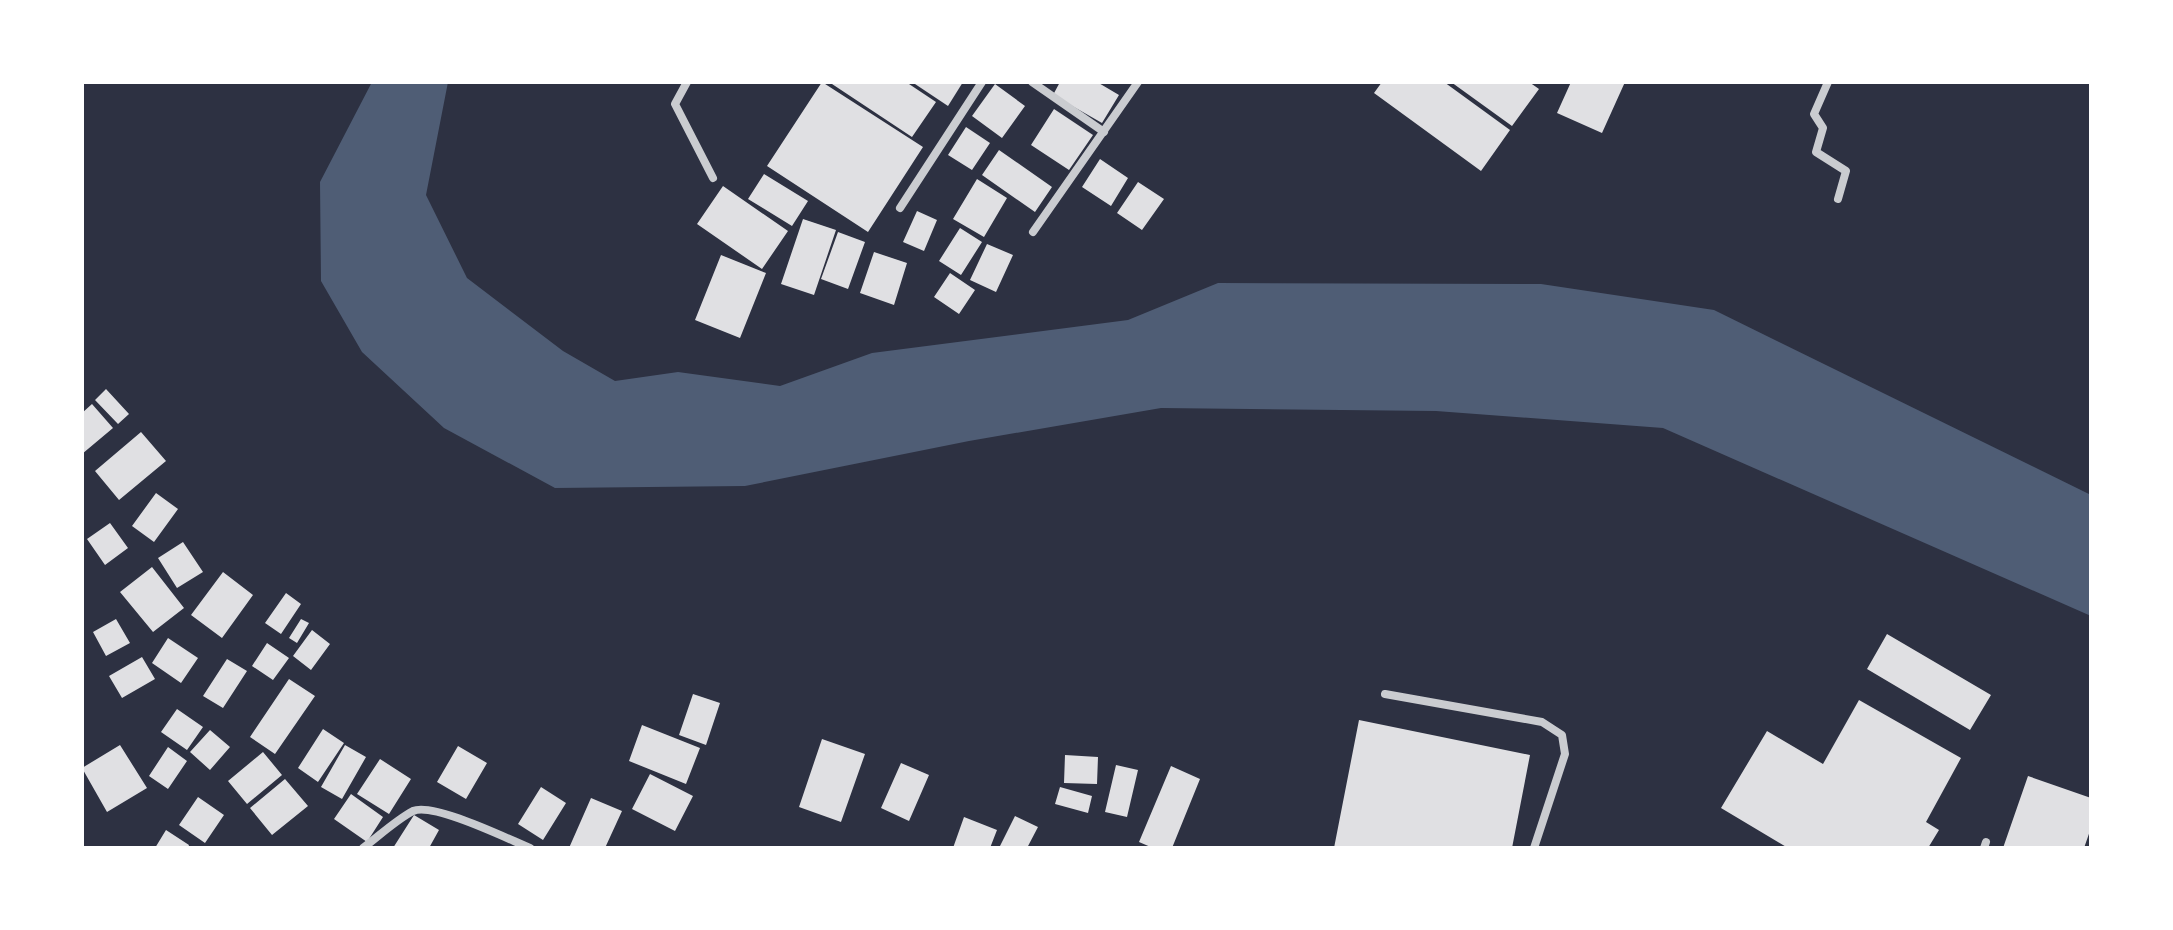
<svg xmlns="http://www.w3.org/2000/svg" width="2173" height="930" font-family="'Exo 2',sans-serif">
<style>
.water{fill:#4f5d75}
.building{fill:#e0e0e3}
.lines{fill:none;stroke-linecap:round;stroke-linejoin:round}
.minor{stroke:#caccd0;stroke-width:8}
</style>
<rect width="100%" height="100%" fill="#2d3142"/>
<path class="water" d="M 372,82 L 448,82 L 426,195 L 467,278 L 563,351 L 615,381 L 678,372 L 780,386 L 872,353 L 1128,320 L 1218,283 L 1541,284 L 1714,310 L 2091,495 L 2091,616 L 1663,428 L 1436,411 L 1161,408 L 969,441 L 745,486 L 555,488 L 444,428 L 362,352 L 321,281 L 320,182 Z"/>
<path class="building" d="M 822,82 L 923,147 L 868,232 L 767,166 Z
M 829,82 L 906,82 L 936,102 L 912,137 Z
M 912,82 L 963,82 L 948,106 Z
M 1060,82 L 1097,82 L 1119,95 L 1102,123 L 1053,95 Z
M 1382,82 L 1444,82 L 1510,130 L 1481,171 L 1374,93 Z
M 1451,82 L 1529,82 L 1539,89 L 1512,126 Z
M 1571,82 L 1625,82 L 1602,133 L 1557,113 Z
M 995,84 L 1025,106 L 1002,138 L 972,116 Z
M 1054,109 L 1093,135 L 1069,170 L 1031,145 Z
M 966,127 L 990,143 L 972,170 L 948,155 Z
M 999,150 L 1052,187 L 1035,212 L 982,175 Z
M 1100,159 L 1128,178 L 1111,206 L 1082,187 Z
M 764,174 L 808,201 L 792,226 L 748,199 Z
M 977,179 L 1007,198 L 984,237 L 953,219 Z
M 1138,182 L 1164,199 L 1142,230 L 1117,213 Z
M 723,186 L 788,231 L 762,269 L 697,224 Z
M 917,211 L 937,220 L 924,251 L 903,242 Z
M 803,219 L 836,230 L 814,295 L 781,284 Z
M 960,228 L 982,242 L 961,275 L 939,261 Z
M 838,232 L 865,242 L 848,289 L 821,279 Z
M 987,244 L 1013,255 L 996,292 L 970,280 Z
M 874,252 L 907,263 L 894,305 L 860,293 Z
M 721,255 L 766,273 L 740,338 L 695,320 Z
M 950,273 L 975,290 L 959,314 L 934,297 Z
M 106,389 L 129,414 L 118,424 L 95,400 Z
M 92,404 L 113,428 L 82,454 L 82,413 Z
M 141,432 L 166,461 L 119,500 L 95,471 Z
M 156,493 L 178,509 L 154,542 L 132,526 Z
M 110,523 L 128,548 L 105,565 L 87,539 Z
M 183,542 L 203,572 L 177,588 L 158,558 Z
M 152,567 L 184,608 L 153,632 L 120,592 Z
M 223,572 L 253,595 L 222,638 L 191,615 Z
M 286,593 L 301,604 L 281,634 L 265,623 Z
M 116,619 L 130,643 L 106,656 L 93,632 Z
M 301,619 L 309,623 L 297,643 L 289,638 Z
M 312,630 L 330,644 L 311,670 L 293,656 Z
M 1887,634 L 1991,695 L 1970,730 L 1867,669 Z
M 168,638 L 198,658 L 181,683 L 152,663 Z
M 267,643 L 289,658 L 273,680 L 252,666 Z
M 142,657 L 155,679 L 122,698 L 109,676 Z
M 227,659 L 247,671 L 223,708 L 203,696 Z
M 289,679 L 315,696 L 275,754 L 250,737 Z
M 693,694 L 720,703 L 706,745 L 679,735 Z
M 1859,700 L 1961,758 L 1926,822 L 1939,830 L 1928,848 L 1788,848 L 1721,808 L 1767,731 L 1823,764 Z
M 177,709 L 203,727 L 187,750 L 161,732 Z
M 1359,720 L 1530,755 L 1512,848 L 1334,848 Z
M 642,725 L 700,748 L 686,784 L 629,761 Z
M 323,729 L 344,743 L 318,782 L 298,768 Z
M 210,730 L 230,747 L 210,770 L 190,752 Z
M 822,739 L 865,754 L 841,822 L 799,807 Z
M 120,745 L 147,788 L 107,812 L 82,768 Z
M 345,745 L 366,757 L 342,799 L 321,787 Z
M 458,746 L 487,763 L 466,799 L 437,782 Z
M 168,747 L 187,761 L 168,789 L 149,776 Z
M 263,752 L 282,775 L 247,804 L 228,781 Z
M 1065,755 L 1098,757 L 1097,784 L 1064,783 Z
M 380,759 L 411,779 L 389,814 L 357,794 Z
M 901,763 L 929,775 L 909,821 L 881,808 Z
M 1116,765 L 1138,770 L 1127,817 L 1105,812 Z
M 1171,766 L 1200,779 L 1172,848 L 1153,848 L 1139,842 Z
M 650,774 L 693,796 L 675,831 L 632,809 Z
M 2028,776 L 2091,798 L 2091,828 L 2084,848 L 2003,848 Z
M 285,779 L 308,806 L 272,835 L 250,808 Z
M 541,787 L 566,803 L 543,840 L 518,824 Z
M 1060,787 L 1092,796 L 1088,813 L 1055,804 Z
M 351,794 L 383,817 L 367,842 L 334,819 Z
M 198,797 L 224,815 L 205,843 L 179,825 Z
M 591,798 L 622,811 L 605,848 L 569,848 Z
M 414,815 L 439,830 L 429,848 L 393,848 Z
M 1015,816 L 1038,827 L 1027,848 L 999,848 Z
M 964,817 L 997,830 L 990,848 L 953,848 Z
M 166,830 L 189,845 L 188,848 L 155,848 Z"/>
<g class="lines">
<path class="minor" d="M 687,82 L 675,104 L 713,178
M 1032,82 L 1104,132
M 1828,82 L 1814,114 L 1823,128 L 1816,152 L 1846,171 L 1838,199
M 900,208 L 982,82
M 1033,232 L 1138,82
M 1385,694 L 1542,722 L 1562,735 L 1565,754 L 1534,848
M 363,848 C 379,836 396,820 413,811 C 433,802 508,839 530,848
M 1984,848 L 1986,842"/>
</g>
<rect width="2173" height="930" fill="none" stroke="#ffffff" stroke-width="168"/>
</svg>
